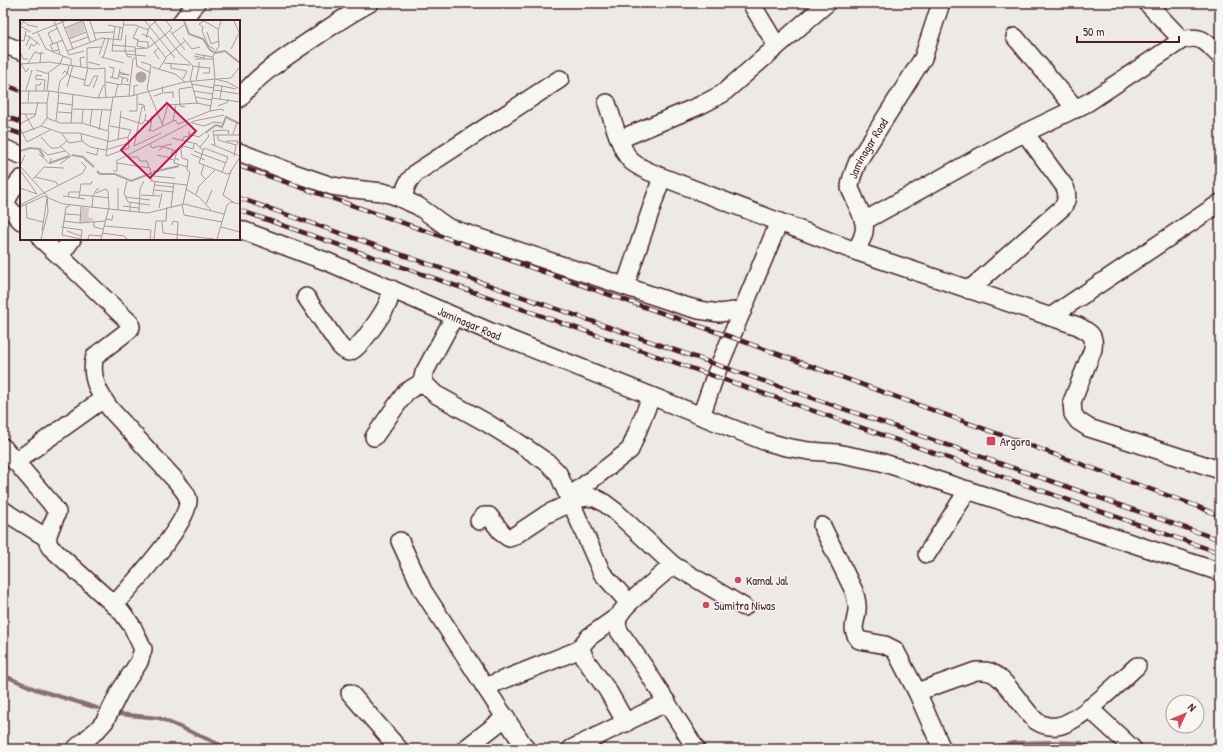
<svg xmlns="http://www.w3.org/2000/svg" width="1223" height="752" font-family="'Patrick Hand',sans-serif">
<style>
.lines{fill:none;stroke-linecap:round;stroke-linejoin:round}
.stream{stroke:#886e73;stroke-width:4}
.minor-casing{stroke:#4a1f2b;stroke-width:20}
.minor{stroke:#f6f6f2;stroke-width:17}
.rail-casing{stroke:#4a1f2b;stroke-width:4.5}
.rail{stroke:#f6f6f2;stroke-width:3;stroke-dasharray:9;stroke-linecap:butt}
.poi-dot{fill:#d1495b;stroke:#f6f6f2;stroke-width:1.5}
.labels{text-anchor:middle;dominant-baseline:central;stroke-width:3;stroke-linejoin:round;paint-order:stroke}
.street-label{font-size:12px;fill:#4a1f2b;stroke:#f6f6f2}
.poi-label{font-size:12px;fill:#4a1f2b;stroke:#f6f6f2;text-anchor:start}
.inset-river{fill:none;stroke:#b1a2a3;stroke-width:2}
.inset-road{fill:none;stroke:#ab989b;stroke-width:1}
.view{fill:#c2185b;fill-opacity:0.15;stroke:#c2185b;stroke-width:2}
.inset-edge{fill:none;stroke:#4a1f2b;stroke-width:2}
</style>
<rect width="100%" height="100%" fill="#ece9e6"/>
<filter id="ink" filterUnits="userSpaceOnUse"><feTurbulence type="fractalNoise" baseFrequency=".025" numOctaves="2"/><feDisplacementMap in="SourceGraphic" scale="8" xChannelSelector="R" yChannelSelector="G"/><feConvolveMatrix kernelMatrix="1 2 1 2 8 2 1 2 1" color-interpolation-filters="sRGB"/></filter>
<g filter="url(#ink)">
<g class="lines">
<path class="stream" d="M 3,675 L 35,689 L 97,708
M 118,714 L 159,718 L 230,749
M 984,749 L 1014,743 L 1051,742 L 1081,743 L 1092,749"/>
<defs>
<g id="minor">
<path d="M 751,3 L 777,46"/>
<path d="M 1147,3 L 1182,40"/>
<path d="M 182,21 L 196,3"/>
<path d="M 1015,37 L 1076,109"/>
<path d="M 3,44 L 21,51"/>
<path d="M 239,99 C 258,75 280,61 305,44 C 326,30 347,15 370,3"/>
<path d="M 607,103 C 612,118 621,151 631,161 C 639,168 652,173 662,177 L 855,251 L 1078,326 C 1090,333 1095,334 1093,349 L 1072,402 L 1073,414 L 1078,421 L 1089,428 L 1220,470"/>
<path d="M 620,139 L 701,105 L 722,94 L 827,3"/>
<path d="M 3,148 L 21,155"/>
<path d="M 239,152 L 288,171 L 332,186 L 345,188 L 382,192 L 393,195 L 418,206 L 447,227 L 681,305 L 699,310 L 719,313 L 743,310"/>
<path d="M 21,179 C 15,187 7,195 6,205 L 21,221"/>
<path d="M 404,199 C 405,186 407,182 417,172 L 560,79"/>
<path d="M 864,221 L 1012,139 L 1087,103 L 1182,40 C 1203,34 1206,43 1220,56"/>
<path id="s1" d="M 239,229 L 328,262 L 491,332 L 764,441 L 786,447 L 809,451 L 837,453 L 881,462 L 1220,572"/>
<path d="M 41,239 L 79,274 L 130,323 L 131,327 L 129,330 L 95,356 C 89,376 99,395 112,411 L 178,483 C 181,488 187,493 188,499 C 191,521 130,587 114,605"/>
<path id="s2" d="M 855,251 C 870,229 865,222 855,200 C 854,196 851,192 850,188 C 850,179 855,169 858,161 L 923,58 L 941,3"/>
<path d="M 60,256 L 72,239"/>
<path d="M 625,286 L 662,177"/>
<path d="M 969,290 L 1063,207 C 1067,200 1068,195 1065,187 L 1025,133"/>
<path d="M 306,297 L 339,345 C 342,348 345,352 349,352 C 358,352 384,312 388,303 C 390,298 390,293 390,288"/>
<path d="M 454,317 L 424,373 L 423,377 L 425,384 L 435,394 L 487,423 L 516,441 L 548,463 L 558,473 L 602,573 L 629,603 C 621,612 614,618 619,631 L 645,668 L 696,749"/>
<path d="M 1050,317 L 1220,203"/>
<path d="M 701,416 L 715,376 L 779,222"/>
<path d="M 374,437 L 406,392 L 424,381"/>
<path d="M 3,447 L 50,502 L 57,512 C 54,524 43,536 50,547 L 121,611 L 132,626 L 143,649 L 139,662 L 120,691 L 105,721 L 97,730 L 75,749"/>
<path d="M 15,462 L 103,399"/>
<path d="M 569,497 L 630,450 L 651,397"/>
<path d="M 3,510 L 10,515 L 47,538"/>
<path d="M 479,521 L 484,516 L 489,516 L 503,534 L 509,538 L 514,536 L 547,514 L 581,498 L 588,497 L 595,498 L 603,502 L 615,511 L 673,565 L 744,607"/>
<path d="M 822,526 L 854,591 C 856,598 858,604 857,610 C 856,624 850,628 859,640 L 885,645 L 895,650 L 917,692 L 942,749"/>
<path d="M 400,541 L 423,591 L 471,665 L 485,687 L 526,749"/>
<path d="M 927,554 L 968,490"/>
<path d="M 629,603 L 673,565"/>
<path d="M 617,617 L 589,637 L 583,644 L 581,649 L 585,659 L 608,691 L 626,723"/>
<path d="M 485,687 L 581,649"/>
<path d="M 917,692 L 976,671 C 983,671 988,670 994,674 C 1007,681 1024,710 1036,721 C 1042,725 1050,727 1057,726 C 1079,723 1119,682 1137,666"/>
<path d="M 350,693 L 399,749"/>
<path d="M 1089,708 L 1133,749"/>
<path d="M 465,749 L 506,717"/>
<path d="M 571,749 L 667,702"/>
</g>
</defs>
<use href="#minor" class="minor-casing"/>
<use href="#minor" class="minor"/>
<defs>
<path id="rail" d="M 3,84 L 21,91
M 3,116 L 21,122
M 3,128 L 21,134
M 239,166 L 731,337 L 1194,505 L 1220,516
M 239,198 L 1220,540
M 239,210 L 1220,553"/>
</defs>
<use href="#rail" class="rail-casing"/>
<use href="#rail" class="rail"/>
</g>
</g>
<g class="poi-dot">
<rect x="986" y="436" width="10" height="10" rx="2"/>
<circle cx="738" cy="580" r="4"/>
<circle cx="706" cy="605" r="4"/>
</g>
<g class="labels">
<g class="street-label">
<text stroke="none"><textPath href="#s2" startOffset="112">Jaminagar Road</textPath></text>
<text stroke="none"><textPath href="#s1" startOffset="249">Jaminagar Road</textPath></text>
</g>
<g class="poi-label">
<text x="1000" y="441">Argora</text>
<text x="746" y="580">Kamal Jal</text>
<text x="714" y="605">Sumitra Niwas</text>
</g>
</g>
<g transform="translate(20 20)">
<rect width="220" height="220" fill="#ece9e6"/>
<path d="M 62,1 L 65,11 L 50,18 L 46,8 ZM 62,187 L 69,188 L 68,197 L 74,199 L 73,201 L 60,203 Z" fill="#d4cbca"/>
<path d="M115.5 57a5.5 5.5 0 1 1 11 0a5.5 5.5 0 1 1-11 0Z" fill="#b1a2a3"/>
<path class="inset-river" d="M 164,1 L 169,14 L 183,19 L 190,30 L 195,33 L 205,31 L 220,43M 185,113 L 196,105 L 202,107 L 206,97 L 220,104M 0,131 L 10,128 L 19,129 L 24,137M 52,135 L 63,137 L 74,147M 30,143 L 49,136M 77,151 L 80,154 L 95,154 L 111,161 L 132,153M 133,152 L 159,146"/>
<path class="inset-road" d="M 3,1 L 8,5 L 18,7M 34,1 L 49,35 L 64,31M 42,1 L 53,29M 63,1 L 70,22M 70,1 L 76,20M 125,1 L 155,38M 134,1 L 160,34 L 173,46M 184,1 L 198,9M 214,1 L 220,14M 3,2 L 0,6 L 11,12M 88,5 L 103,8M 103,5 L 115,5 L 128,10M 95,6 L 92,31 L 115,31M 45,8 L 62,1M 150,11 L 165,30M 182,11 L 188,25 L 195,30M 182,11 L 183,7 L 179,4 L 184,1M 187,12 L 191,24 L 199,21M 18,13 L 26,29 L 43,36 L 40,44 L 28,53M 74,13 L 94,12M 12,14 L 45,1M 122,14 L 130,17 L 146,38 L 139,49M 152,14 L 164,5M 5,15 L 10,17 L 6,26M 106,15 L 105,31 L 108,37 L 112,37M 145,15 L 152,8 L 146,1M 10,17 L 20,25M 126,18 L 129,7 L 136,1M 163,18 L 172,29 L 180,27M 49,19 L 66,12M 118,19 L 117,26 L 125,28M 0,20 L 4,21 L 6,11M 98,20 L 100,8M 118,20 L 113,18 L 118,7M 117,21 L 128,22 L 128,27M 37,22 L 40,35M 51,23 L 68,17M 33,24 L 28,13 L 38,8M 92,25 L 115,27 L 117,47M 139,28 L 134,32 L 139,39M 9,29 L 11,24 L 14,26 L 18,22M 115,29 L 128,28 L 145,15M 211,29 L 219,13M 39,30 L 33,31 L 30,25 L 43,20M 0,31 L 3,39 L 8,39M 47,31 L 82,18 L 101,20 L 104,1M 106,34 L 126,36M 175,34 L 193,37M 79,35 L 85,18M 43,36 L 51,39 L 51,45M 174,36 L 184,38 L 185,35M 81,37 L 104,43M 146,37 L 165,21M 83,38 L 89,18M 175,39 L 193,39M 68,42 L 80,45M 121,42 L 131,45 L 127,70M 179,42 L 179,47 L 190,48 L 189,53 L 183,53M 8,43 L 15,32 L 21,34M 20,43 L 21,32 L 24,34M 144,43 L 170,45M 151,43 L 151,48 L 167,51 L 163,59M 0,44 L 29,42 L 74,49 L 85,48 L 85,65 L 83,66 L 78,78M 1,44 L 6,52 L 9,48M 117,46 L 131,53M 173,46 L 179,47 L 176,60M 61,47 L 60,38 L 65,37M 89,47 L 94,48 L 92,58M 132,47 L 155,54 L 165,62M 67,48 L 67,28 L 81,27M 68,48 L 64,65 L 69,66 L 74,56 L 78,56 L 73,68M 16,50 L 29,54 L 27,71M 42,54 L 45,51 L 50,56 L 65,60M 99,54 L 109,55 L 99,52M 22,56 L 16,55 L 16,59 L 25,60 L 24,71M 98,56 L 108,59 L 107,62M 90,57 L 98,59 L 100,49M 195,59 L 207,62 L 220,69M 197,59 L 211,58 L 219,48M 170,61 L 173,46M 171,61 L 177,83 L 191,86M 86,62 L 101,65 L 103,57M 102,64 L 110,65 L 109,76M 172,64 L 194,68M 85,65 L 86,77M 110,65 L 113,39 L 116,38M 194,65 L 202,66 L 200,79M 202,66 L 216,69M 47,67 L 53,45M 6,70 L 12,50M 128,70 L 143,106M 194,70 L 220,74M 0,71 L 29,71 L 77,78 L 111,76 L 165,62 L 195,59M 16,71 L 16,65 L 20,65 L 21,62M 174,71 L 193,74M 38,72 L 40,61 L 47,54 L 49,46M 144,73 L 153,72 L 153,78M 114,75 L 114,66 L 118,65M 134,76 L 143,73 L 142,66M 95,77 L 98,64M 176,77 L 192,80M 192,78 L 220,82M 8,82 L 9,70M 0,83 L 27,83 L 27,98 L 40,103 L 62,103 L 88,111 L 93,77M 27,83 L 29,71M 38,83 L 53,85M 118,84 L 124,85 L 125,91M 198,86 L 208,82 L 208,79M 124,87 L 122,87 L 114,126 L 141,113M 165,87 L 160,86 L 159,69 L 172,67M 53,89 L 92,90M 109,91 L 117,91 L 117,74M 190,91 L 202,89 L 204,91M 38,92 L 52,93M 0,94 L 16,94M 5,94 L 14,110M 126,94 L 125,100 L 132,102M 101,97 L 122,104 L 125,100M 36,101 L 39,72M 153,101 L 156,85M 51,103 L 53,74M 62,103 L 63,89M 172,103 L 184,106 L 194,102 L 202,103M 0,104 L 15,96 L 18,82M 142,105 L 148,85 L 178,83M 21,106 L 41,113 L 59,113 L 88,121M 70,106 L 72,90M 0,108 L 7,122 L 30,110M 79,110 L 82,90M 128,110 L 133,111 L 155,100 L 158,104 L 190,91 L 195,59 L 193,36 L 199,26 L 198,11 L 201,1M 89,111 L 86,136 L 109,128 L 108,117 L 111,110 L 90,106M 130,111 L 132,96M 0,114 L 21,106 L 27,98M 42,114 L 49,123 L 62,121 L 61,114M 169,114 L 179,117 L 184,113M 213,114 L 217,102M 193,115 L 220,115M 198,115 L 198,120 L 216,125 L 214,136M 21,117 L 31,128 L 38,128 L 47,121M 152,118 L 177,124 L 183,131M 98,120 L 101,91M 162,120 L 164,117 L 169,116 L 169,111M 62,121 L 70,127 L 85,130 L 109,123M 206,121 L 218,121 L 217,125M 87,122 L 108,117M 130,124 L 132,128 L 140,126 L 157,131 L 155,138M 191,124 L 220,136M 195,125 L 193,111 L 204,110 L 209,111 L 208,114M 40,126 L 51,136 L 40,144M 180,127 L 189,116 L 188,114M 20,128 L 28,135 L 45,131M 153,130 L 150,139 L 154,140M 139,131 L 143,126 L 152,124M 174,131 L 206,143M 66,132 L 77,135 L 78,129M 19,134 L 30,144 L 31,138M 171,134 L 185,140M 109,135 L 109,137 L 118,137 L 120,141 L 127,141 L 129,148M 137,135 L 151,138M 159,140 L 155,138 L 154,143 L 168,147M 97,143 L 96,141 L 174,101 L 204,95M 184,145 L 181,154 L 186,160M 0,146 L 5,135M 0,146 L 27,176 L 28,192 L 21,219M 0,150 L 17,174M 93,151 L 97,151 L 97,143 L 130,148 L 132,161M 202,152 L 208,137 L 184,128 L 179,143 L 184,145 L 207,154 L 211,153M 133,156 L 155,158M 15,157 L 36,162 L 38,165M 13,159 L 24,147 L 44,148M 107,161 L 104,173 L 108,182 L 130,185M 130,161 L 167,165M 135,165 L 153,167M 0,168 L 17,174M 166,169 L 179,177 L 191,190M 134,170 L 153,172M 76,173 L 86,169 L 88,172 L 89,187 L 81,219M 176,174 L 179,166 L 195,150M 60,175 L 73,176 L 77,169 L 79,169M 121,175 L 140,176M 133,175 L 135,161M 43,176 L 65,179M 48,177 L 49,172 L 60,172M 105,177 L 130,180M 59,178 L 61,164 L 71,164 L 72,161M 213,182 L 203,175 L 211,151 L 220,137M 110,183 L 110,187 L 119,188M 6,184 L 7,198 L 23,202M 162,184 L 164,195 L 202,202M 163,184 L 170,152 L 167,150 L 168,140 L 162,138 L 161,129 L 164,126 L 173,129 L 174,124M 186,184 L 192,170M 0,185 L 63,153 L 66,147 L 61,142M 50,186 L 46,187 L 42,215 L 61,219M 103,186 L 110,187 L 110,192M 0,187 L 24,176 L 43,184 L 108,191 L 128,193 L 164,184 L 204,194M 61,187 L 60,203 L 85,201M 72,187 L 73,176 L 89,178M 151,187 L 154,163M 139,188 L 142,173M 98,190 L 98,168M 119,192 L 120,169 L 124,161M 45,194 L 60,195M 85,199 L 92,200 L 93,195M 43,201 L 60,203M 74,202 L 74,207 L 83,209M 142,202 L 143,213 L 194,219M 152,205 L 153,201 L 158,202 L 157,219M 84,206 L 131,210 L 130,219M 41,207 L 62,210 L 61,219M 201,207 L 220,212M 22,211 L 27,178M 47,211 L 61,216M 82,213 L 104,216 L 107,219M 68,219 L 69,215 L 82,216M 134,219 L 136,201 L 146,201 L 147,187M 197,219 L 207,185 L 211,182 L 220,184"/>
<path class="view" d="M 147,83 L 176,111 L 130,158 L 101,130 Z"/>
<rect width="220" height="220" class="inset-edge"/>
</g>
<rect width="1223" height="752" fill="none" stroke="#f6f6f2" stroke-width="16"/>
<rect x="8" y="8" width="1207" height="736" fill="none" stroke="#4a1f2b" stroke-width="1.5" filter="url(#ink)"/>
<g transform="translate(1185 714) rotate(46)"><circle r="19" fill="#f6f6f2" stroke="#b1a0a2"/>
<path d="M0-3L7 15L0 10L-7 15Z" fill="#d1495b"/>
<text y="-6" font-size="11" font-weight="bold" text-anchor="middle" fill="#4a1f2b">N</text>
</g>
<path d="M1077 36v6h102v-6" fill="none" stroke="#4a1f2b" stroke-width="2"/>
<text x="1083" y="36" font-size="12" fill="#4a1f2b" stroke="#f6f6f2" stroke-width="3" paint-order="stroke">50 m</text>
</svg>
